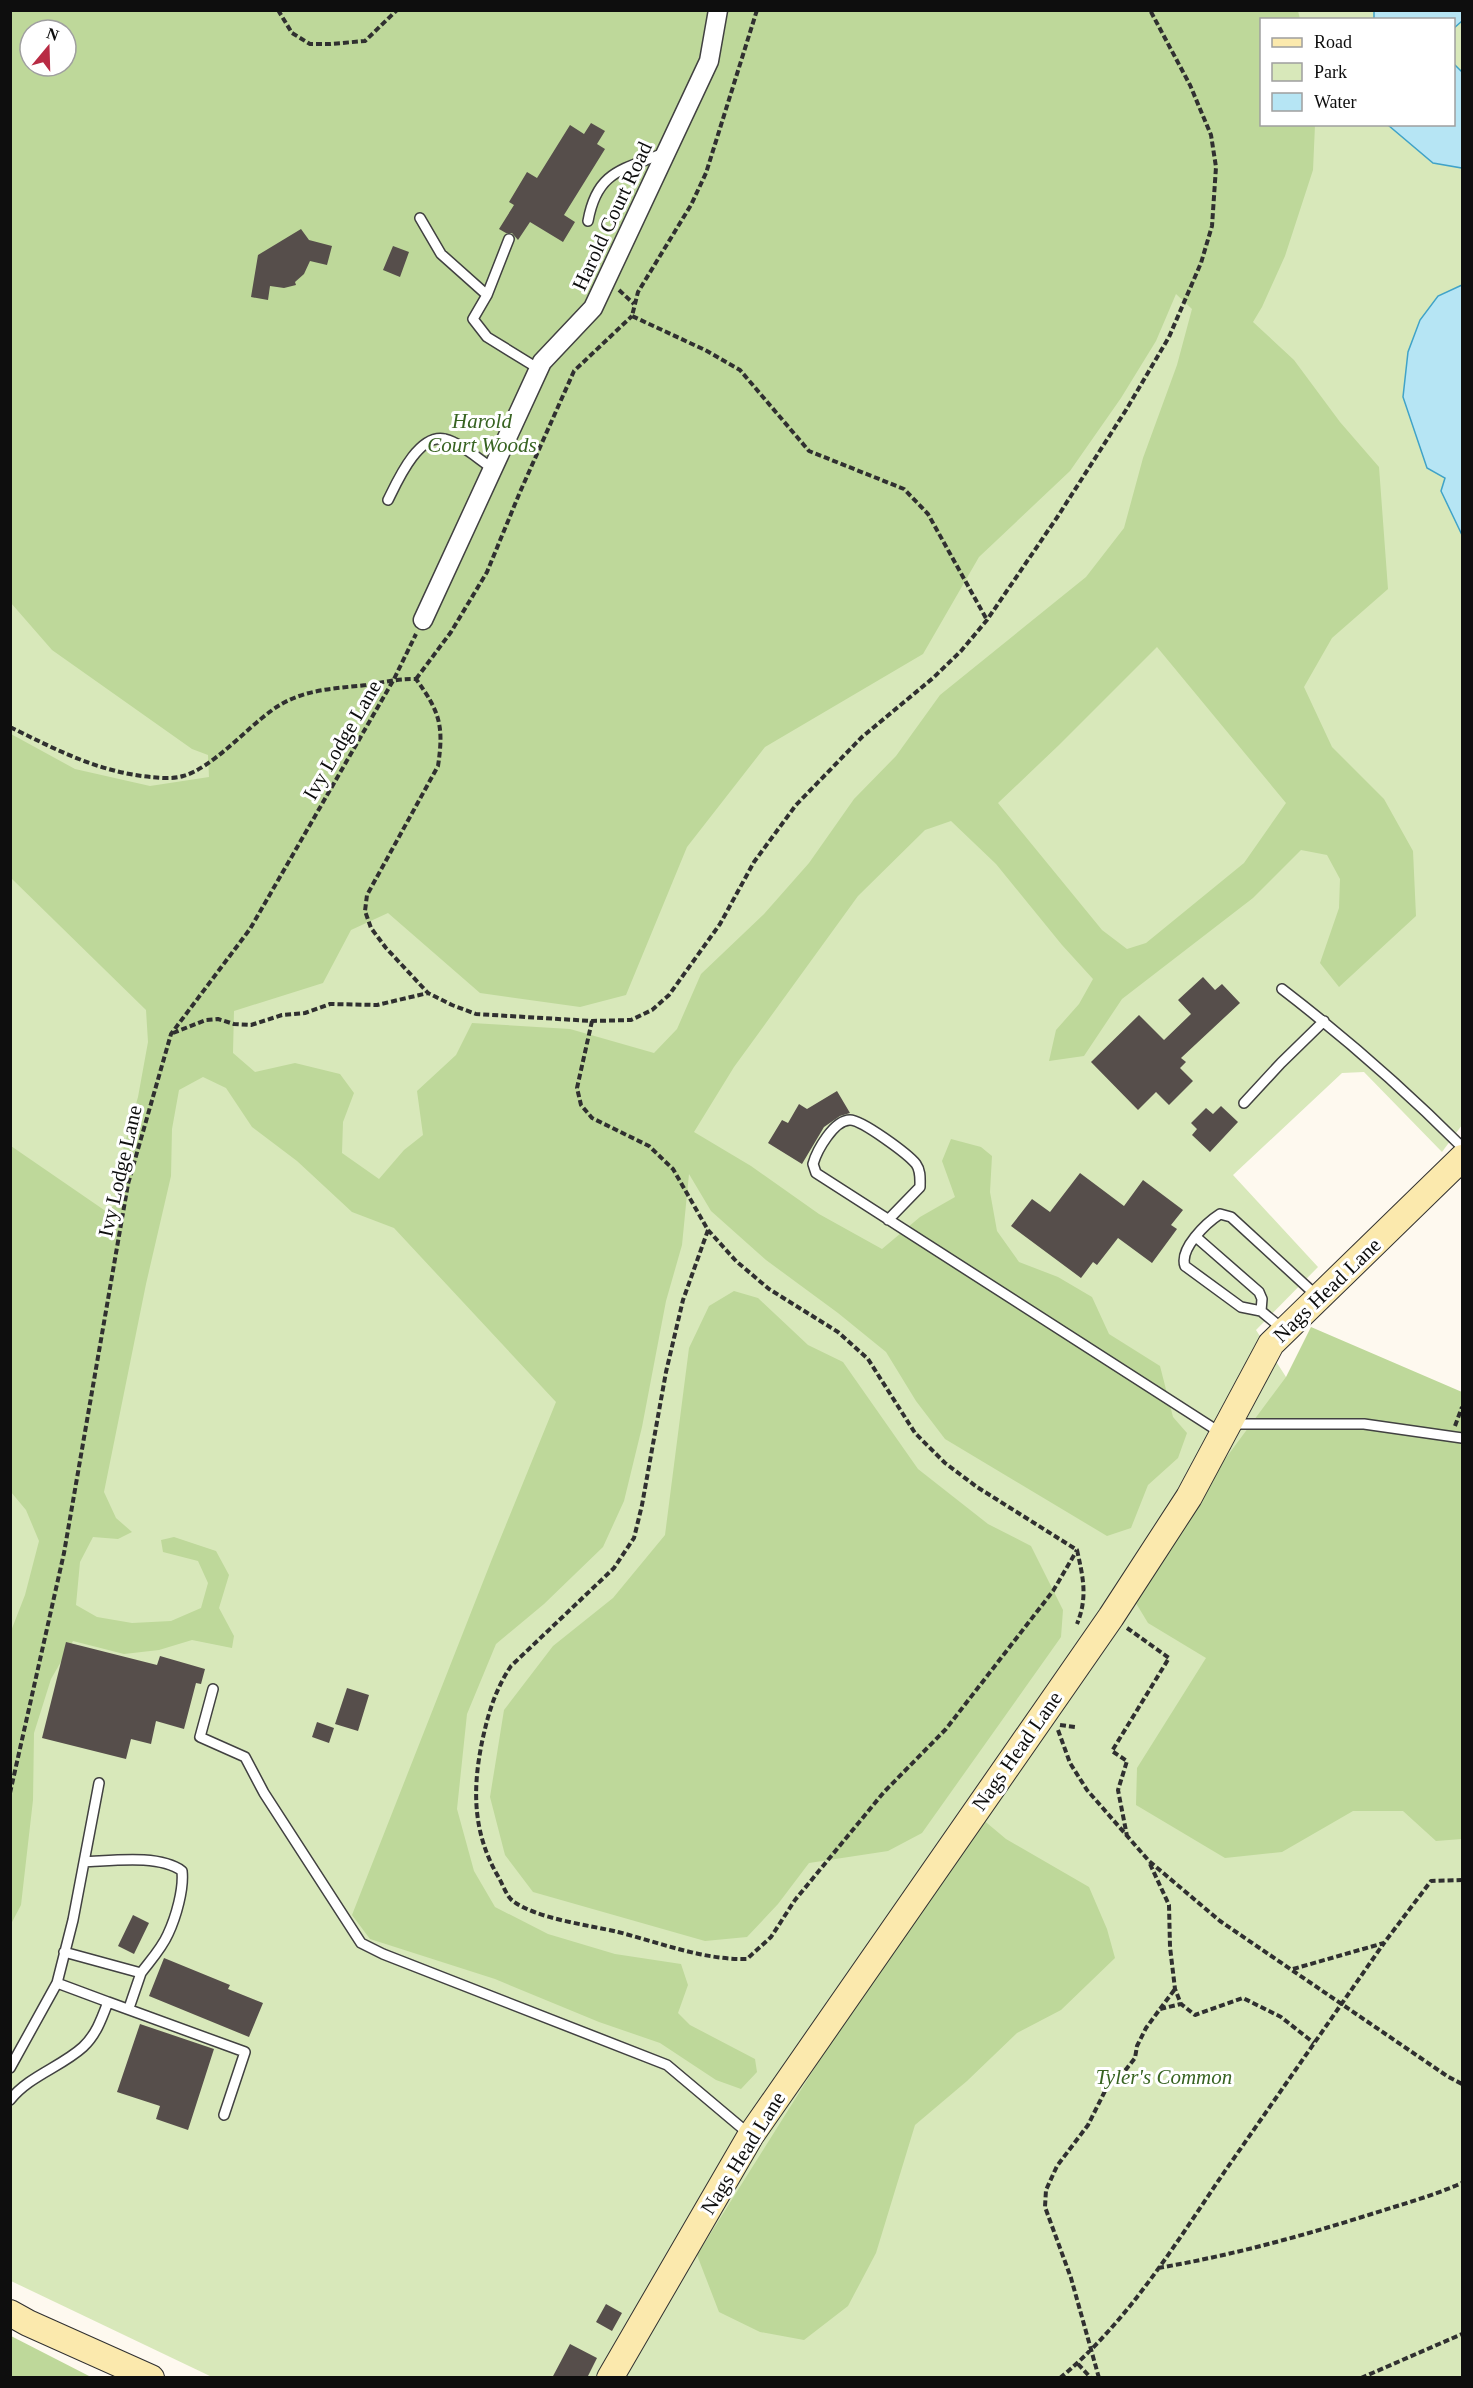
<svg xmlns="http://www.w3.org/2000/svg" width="1473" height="2388" font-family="Georgia,serif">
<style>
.green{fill:#d8e8ba;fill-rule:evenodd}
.forest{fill:#bed89a;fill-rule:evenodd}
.water{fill:#b6e5f4;stroke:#40a3c8;stroke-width:1.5}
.building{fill:#564e4b}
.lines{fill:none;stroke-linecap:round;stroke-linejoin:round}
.lane-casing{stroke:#414141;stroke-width:12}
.street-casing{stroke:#414141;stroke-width:21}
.secondary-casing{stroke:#303030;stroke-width:28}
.path{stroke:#303030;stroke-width:4;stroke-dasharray:6 3;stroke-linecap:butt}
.lane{stroke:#fff;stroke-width:9}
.street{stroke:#fff;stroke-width:18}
.secondary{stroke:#fbe9ad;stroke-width:26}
.labels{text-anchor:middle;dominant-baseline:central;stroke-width:6;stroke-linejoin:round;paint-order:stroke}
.street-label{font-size:21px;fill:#0e0e0e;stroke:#fff}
.park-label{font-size:21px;font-style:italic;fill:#376321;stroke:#fff}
</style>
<rect width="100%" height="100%" fill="#fef9ef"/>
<path class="green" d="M 10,11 L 1462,11 L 1462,1125 L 1442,1152 L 1364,1072 L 1342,1073 L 1233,1175 L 1318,1267 L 1256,1330 L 1286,1377 L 1462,1447 L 1462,2377 L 212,2377 L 11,2281 ZM 1262,20 L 1454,20 L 1454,124 L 1262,124 ZM 30,30 L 66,30 L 66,66 L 30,66 Z"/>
<path class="forest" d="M 11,11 L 1298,11 L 1300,19 L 1262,20 L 1262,124 L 1315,125 L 1313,170 L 1285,256 L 1262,307 L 1253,322 L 1294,360 L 1340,422 L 1379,467 L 1388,589 L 1332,638 L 1304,687 L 1332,747 L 1384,799 L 1413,851 L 1416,916 L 1339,987 L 1320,963 L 1339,908 L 1340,879 L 1327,855 L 1301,850 L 1253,898 L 1122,999 L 1084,1056 L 1049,1061 L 1056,1030 L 1079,1004 L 1093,979 L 1062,945 L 996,864 L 951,821 L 925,830 L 858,896 L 734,1067 L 694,1132 L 751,1166 L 819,1214 L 882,1249 L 920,1217 L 955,1197 L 942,1161 L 951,1139 L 981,1147 L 992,1156 L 990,1192 L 997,1231 L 1019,1262 L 1058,1277 L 1092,1297 L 1109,1334 L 1160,1366 L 1173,1417 L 1187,1433 L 1178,1458 L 1148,1485 L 1131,1528 L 1107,1536 L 945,1439 L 916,1401 L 886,1352 L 838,1313 L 766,1260 L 711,1211 L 689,1174 L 682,1245 L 666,1301 L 642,1427 L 624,1501 L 603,1547 L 544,1604 L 496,1644 L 467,1714 L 457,1809 L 474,1871 L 495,1907 L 548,1934 L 615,1954 L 681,1964 L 688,1985 L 678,2013 L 690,2025 L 755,2059 L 757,2072 L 741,2089 L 716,2080 L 660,2043 L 599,2022 L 495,1979 L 370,1939 L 352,1915 L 492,1559 L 556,1402 L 394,1228 L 352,1212 L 297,1161 L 252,1127 L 226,1088 L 203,1077 L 179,1090 L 172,1129 L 171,1176 L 146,1284 L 104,1492 L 116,1518 L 132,1532 L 118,1539 L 93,1537 L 80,1562 L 76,1605 L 97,1617 L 132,1623 L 171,1621 L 201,1608 L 208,1583 L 198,1561 L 163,1552 L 161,1540 L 174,1537 L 216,1551 L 229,1575 L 219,1608 L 234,1636 L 232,1648 L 192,1640 L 159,1650 L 124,1654 L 73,1641 L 51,1679 L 34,1733 L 33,1800 L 21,1905 L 11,1924 L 11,1631 L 25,1595 L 39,1541 L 26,1510 L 11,1492 L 11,1146 L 107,1212 L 114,1205 L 123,1150 L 138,1097 L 148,1042 L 146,1010 L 11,878 L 11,734 L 75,769 L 150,786 L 209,777 L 208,755 L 192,749 L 52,650 L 11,603 ZM 30,30 L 66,30 L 66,66 L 30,66 ZM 1176,294 L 1192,309 L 1177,365 L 1143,458 L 1124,528 L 1086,577 L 940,695 L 896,756 L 854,799 L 809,863 L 764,914 L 701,974 L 677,1029 L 654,1053 L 570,1029 L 472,1023 L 456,1055 L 417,1091 L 423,1135 L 404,1150 L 379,1179 L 342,1153 L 343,1122 L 354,1093 L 340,1074 L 295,1063 L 255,1072 L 233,1053 L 234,1011 L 323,983 L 351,930 L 388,913 L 480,993 L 580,1007 L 626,995 L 687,847 L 765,747 L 923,654 L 979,557 L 1070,471 L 1121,398 L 1156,341 ZM 1157,647 L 1286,803 L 1244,863 L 1146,943 L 1127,949 L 1102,930 L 998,803 L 1059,745 Z
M 734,1291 L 758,1298 L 808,1345 L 843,1362 L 918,1469 L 988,1524 L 1031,1546 L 1063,1610 L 1061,1637 L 922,1833 L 888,1851 L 809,1863 L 778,1904 L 747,1937 L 705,1941 L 533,1892 L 505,1855 L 490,1797 L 504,1710 L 553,1646 L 613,1598 L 665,1535 L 689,1348 L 709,1306 Z
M 1311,1327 L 1462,1392 L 1462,1839 L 1436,1841 L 1403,1811 L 1353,1811 L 1282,1852 L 1225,1858 L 1136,1805 L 1137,1768 L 1206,1658 L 1148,1623 L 1128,1590 L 1286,1377 Z
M 975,1813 L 1006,1839 L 1089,1887 L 1107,1929 L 1115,1958 L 1061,2010 L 1017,2033 L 967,2081 L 915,2125 L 876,2253 L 848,2306 L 804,2340 L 760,2332 L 719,2312 L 697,2255 Z
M 10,2336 L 11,2336 L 91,2377 L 11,2377 Z"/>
<path class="water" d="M 1374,11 L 1462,11 L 1462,21 L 1454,28 L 1454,20 L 1374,19 Z
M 1454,64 L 1462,72 L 1462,168 L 1433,163 L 1388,125 L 1454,124 Z
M 1462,285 L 1462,535 L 1441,491 L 1445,478 L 1427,468 L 1403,397 L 1408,352 L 1420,320 L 1438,296 Z"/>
<path class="building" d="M 591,123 L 605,131 L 597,144 L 605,149 L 564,215 L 575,222 L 563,242 L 530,222 L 518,240 L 512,233 L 506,233 L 499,229 L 514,205 L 509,202 L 527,172 L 537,178 L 570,125 L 584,134 Z
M 301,229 L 309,240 L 332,246 L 327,265 L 310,261 L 304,274 L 295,282 L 296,285 L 284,288 L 270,286 L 268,300 L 251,297 L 258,255 Z
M 393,246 L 409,252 L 400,277 L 383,270 Z
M 1203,977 L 1215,990 L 1222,984 L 1240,1003 L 1181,1058 L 1186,1062 L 1180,1068 L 1193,1081 L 1169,1105 L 1156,1092 L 1138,1110 L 1091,1062 L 1139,1015 L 1164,1040 L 1191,1014 L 1178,1000 Z
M 837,1091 L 850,1113 L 840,1116 L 824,1127 L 802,1164 L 768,1143 L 782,1120 L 788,1123 L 799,1104 L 807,1109 Z
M 1221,1106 L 1238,1122 L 1210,1152 L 1192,1135 L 1197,1129 L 1191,1123 L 1206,1108 L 1213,1114 Z
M 1080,1173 L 1124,1206 L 1143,1180 L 1183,1210 L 1171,1225 L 1177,1229 L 1152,1263 L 1118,1238 L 1097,1265 L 1093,1262 L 1081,1278 L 1011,1226 L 1032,1199 L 1050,1212 Z
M 66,1642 L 157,1665 L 160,1656 L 205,1669 L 201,1684 L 196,1683 L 184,1729 L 156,1721 L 151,1744 L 131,1739 L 126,1759 L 42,1738 Z
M 347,1688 L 369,1695 L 358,1731 L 335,1724 Z
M 317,1722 L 334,1728 L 329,1743 L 312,1737 Z
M 133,1915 L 149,1923 L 134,1954 L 118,1946 Z
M 164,1958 L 230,1985 L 228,1989 L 263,2003 L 249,2037 L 149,1996 Z
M 140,2024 L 214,2049 L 188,2130 L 156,2119 L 160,2106 L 117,2092 Z
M 606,2304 L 622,2313 L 612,2331 L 596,2322 Z
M 570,2344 L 597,2358 L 587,2378 L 552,2378 Z"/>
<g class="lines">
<defs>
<path id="lane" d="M 420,218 L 441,254 L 487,295
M 588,221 C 597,171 622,170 664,153
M 509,239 L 487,295 L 473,319 L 487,337 L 539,369
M 388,500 C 397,482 418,433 445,439 C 461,443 478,459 492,468
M 1282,989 C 1347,1039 1404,1089 1462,1147
M 1244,1103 L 1281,1063 L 1324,1021
M 888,1220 L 920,1187 C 920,1179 921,1171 916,1164 C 908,1154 862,1120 850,1120 C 834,1120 817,1150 813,1164 L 816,1173 L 1221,1433
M 1196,1237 L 1259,1292 L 1262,1299 L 1261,1311
M 1284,1330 L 1261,1311 L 1241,1307 L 1185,1266 C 1179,1249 1206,1223 1220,1214 L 1231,1217 L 1317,1296
M 1231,1424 L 1364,1424 L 1462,1438
M 213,1689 L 200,1737 L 245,1757 L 264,1793 L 361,1943 L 383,1954 L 667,2065 L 749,2134
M 64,1952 L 141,1973 C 150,1961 162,1948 168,1934 C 176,1917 184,1889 182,1871 C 159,1854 111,1861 84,1862
M 57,1983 L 108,2002
M 129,2008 L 141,1973
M 10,2068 L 57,1983 L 73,1920 L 99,1783
M 10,2100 C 29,2076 61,2067 83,2047 C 96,2035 102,2018 108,2002 L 245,2052 L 224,2115"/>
<path id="street" d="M 423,620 L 542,362 L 593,308 L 709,61 L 718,10"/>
<path id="secondary" d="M 10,2313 L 28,2323 L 151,2378
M 610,2378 L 751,2135 L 1111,1617 L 1189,1497 L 1271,1344 L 1462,1158"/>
</defs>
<use href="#lane" class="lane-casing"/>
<use href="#street" class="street-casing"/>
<use href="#secondary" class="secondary-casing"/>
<path class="path" d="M 278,10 L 292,33 L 310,44 L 330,44 L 365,41 L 397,10
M 757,10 L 706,173 L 691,205 L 638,292 L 632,316 L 705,350 L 740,370 L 809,451 L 904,489 L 928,514 L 987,620
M 619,290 L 634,304
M 416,679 L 451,632 L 487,572 L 520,492 L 574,371 L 632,316
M 10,727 C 57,750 98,772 151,777 C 161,778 174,779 183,776 C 212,768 246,729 271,711 C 300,689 332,689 366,685 C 384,682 397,679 416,679 C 440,712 444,726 438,766 L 367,895 L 365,911 L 371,928 L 386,948 L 428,993 L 452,1005 L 476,1014 L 592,1021 L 631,1020 L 652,1010 L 669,995 L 720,924 L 754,862 L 796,805 L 862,737 L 933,678 L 961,651 L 987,620 L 1058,516 L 1126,410 L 1169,337 L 1201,263 L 1212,226 L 1216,167 L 1211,135 L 1190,85 L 1150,10
M 592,1021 L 577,1088 L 581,1105 L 592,1118 L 649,1146 L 673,1169 L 708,1230 L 736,1261 L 769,1289 L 838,1332 L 868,1359 L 915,1433 L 945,1463 L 977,1487 L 1077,1550 C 1083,1577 1088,1597 1077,1624
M 173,1033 L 206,1020 L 218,1019 L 234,1024 L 251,1025 L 282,1015 L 305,1013 L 330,1004 L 377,1005 L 428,993
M 708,1230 L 683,1300 L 666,1372 L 642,1505 L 634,1538 L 614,1568 L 511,1666 C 495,1690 488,1714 482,1742 C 472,1791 473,1834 499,1878 C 503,1885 507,1897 513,1901 C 537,1919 589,1925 618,1932 C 661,1943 703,1960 747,1959 L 771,1937 L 795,1900 L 884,1792 L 946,1729 L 1053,1591 L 1077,1550
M 1455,1426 L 1462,1407
M 1127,1628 L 1169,1658 L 1112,1751 L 1127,1761 L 1118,1790 L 1127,1836
M 1060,1725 L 1075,1727
M 1058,1730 L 1070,1763 L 1087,1790 L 1149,1861 L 1220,1921 L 1447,2076 L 1462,2084
M 10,1793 L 64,1553 L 128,1184 L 171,1034 L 250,929 L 394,679 L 416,634
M 1150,1864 L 1169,1905 L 1170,1947 L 1175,1989 L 1181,2004 L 1195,2015 L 1243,1998 L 1281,2017 L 1314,2043
M 1293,1969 L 1384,1943 L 1431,1881 L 1462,1880
M 1160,2009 L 1175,1989
M 1158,2268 C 1228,2256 1295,2238 1362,2217 C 1396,2206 1430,2197 1462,2183
M 1078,2364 L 1091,2378
M 1060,2378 C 1128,2322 1176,2243 1225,2171 C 1278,2095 1331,2019 1384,1943
M 1099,2378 L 1071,2278 L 1045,2207 L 1046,2190 L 1057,2166 L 1088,2125 L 1110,2081 L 1124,2072 L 1135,2058 L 1137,2046 L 1146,2028 L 1160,2009 L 1181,2004
M 1361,2378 L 1462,2334"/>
<use href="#lane" class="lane"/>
<use href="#street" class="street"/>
<use href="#secondary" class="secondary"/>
</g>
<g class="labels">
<g class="street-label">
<text transform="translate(612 216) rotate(-65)">Harold Court Road</text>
<text transform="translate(342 740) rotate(-60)">Ivy Lodge Lane</text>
<text transform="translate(120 1171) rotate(-77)">Ivy Lodge Lane</text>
<text transform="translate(1327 1290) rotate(-44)">Nags Head Lane</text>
<text transform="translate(1017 1751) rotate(-55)">Nags Head Lane</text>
<text transform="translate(743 2153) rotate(-58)">Nags Head Lane</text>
</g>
<g class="park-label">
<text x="482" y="421">Harold<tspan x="482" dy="24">Court Woods</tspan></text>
<text x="1164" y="2077">Tyler's Common</text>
</g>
</g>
<rect width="1473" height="2388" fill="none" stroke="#0e0e0e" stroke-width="24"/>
<rect x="1260" y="18" width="195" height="108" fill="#ffffff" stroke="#9f9f9f" stroke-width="1.5"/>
<rect x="1272" y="38" width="30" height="9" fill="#fbe9ad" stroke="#9f9f9f" stroke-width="1.5"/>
<text x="1314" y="48" font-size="18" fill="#0e0e0e">Road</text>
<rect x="1272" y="63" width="30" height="18" fill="#d8e8ba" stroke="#9f9f9f" stroke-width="1.5"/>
<text x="1314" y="78" font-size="18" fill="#0e0e0e">Park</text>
<rect x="1272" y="93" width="30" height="18" fill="#b6e5f4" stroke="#9f9f9f" stroke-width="1.5"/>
<text x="1314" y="108" font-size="18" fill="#0e0e0e">Water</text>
<g transform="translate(48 48) rotate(19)"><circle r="28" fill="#ffffff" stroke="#9f9f9f" stroke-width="1.5"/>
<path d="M0-4.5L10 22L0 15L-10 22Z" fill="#b82b44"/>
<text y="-9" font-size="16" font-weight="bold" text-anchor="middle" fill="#0e0e0e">N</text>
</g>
</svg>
